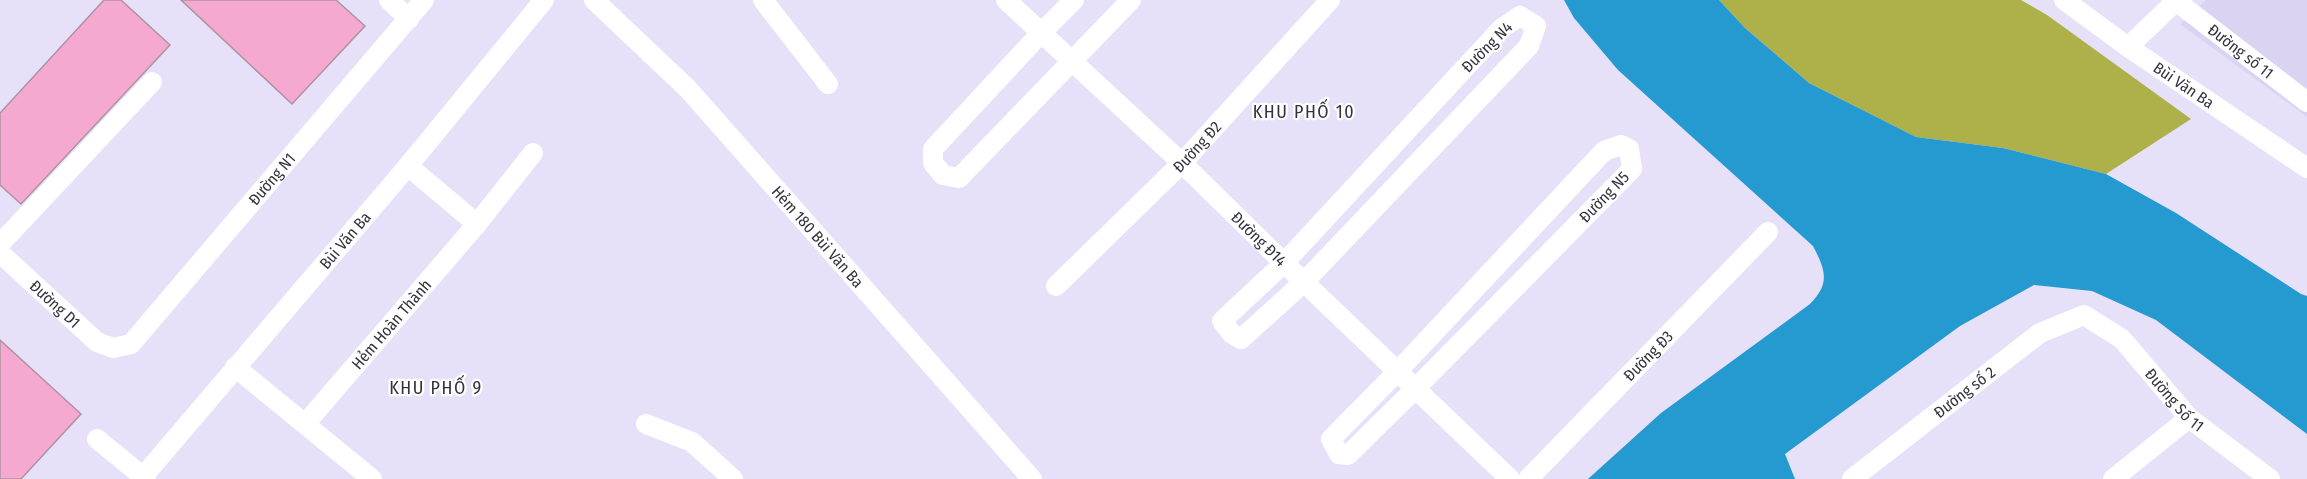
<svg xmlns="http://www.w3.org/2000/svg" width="2307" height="479" font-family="'Fira Sans Condensed',sans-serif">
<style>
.built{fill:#dbd3f2}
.forest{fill:#aeb14a}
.water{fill:#259ad0}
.building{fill:#f5a9d1;stroke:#ad93a0;stroke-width:1.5}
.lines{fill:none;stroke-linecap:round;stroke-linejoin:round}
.minor{stroke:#fff;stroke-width:20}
.labels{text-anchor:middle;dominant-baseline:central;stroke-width:4.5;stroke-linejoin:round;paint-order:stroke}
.street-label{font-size:16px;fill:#34323c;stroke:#fff}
.neighbourhood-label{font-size:18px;letter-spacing:1.5px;fill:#34323c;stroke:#fff}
</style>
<rect width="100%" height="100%" fill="#e6e0f9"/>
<path class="built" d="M 2206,0 L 2307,0 L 2307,117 L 2180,24 Z"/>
<path class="forest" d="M 1719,0 L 2021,0 L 2047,15 L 2191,119 L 2106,174 L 2003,148 L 1916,137 L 1809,83 L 1745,28 Z"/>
<path class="water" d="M 1564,0 L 1719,0 L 1745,28 L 1809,83 L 1916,137 L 2003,148 L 2106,174 L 2176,213 L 2301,294 L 2307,296 L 2307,434 L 2156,320 L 2092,291 L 2034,285 L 1960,326 L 1785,454 L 1795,479 L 1588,479 L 1661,413 L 1810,304 C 1830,283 1826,271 1813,246 L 1618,70 L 1574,18 Z"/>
<path class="building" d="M 104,0 L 121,0 L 170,45 L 21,204 L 0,185 L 0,113 Z
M 181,0 L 336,0 L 365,26 L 292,104 Z
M 0,340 L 81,414 L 21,479 L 0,479 Z"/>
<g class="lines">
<g class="minor">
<path d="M 389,0 L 409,19"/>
<path id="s1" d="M 594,0 L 688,89 L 1032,479"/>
<path d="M 763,0 L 828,84"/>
<path id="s2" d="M 1006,0 L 1182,163 L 1284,263 L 1510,479"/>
<path d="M 1074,0 L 1041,33 L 933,149 L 933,163 L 943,175 L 959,178 L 1131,0"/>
<path id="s3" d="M 2064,0 L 2128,47 L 2307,168"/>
<path id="s4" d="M 2176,1 L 2307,102"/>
<path d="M 1520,16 L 1536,26 L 1529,46 L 1304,282 L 1241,339 L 1232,334 L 1222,321 L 1284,263 L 1502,28 Z"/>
<path d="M 2128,47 L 2177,0"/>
<path d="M 1621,145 L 1629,149 L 1632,169 L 1415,389 L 1348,455 L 1339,454 L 1331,439 L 1397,372 L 1604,151 Z"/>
<path d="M 408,166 L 477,224"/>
<path d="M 0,244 L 152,82"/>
<path id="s5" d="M 0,253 L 97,342 L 113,348 L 131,344 L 424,0"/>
<path id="s6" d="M 1056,286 L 1182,163 L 1330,0"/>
<path d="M 235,367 L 372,479"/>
<path id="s7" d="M 305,424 L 477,224 L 533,153"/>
<path d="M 646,424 L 692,442 L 733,479"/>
<path d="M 97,439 L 146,479"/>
<path id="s8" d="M 141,479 L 408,166 L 544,0"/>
<path id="s9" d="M 1528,479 L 1768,232"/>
<path id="s10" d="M 1852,479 L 2040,333 L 2084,315 L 2122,339 L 2189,418 L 2270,479"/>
<path d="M 2113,479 L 2189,418"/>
</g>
</g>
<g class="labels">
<g class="street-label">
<text transform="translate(1487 47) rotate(-45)">Đường N4</text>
<text stroke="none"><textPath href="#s4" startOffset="82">Đường số 11</textPath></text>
<text stroke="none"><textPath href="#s3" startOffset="147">Bùi Văn Ba</textPath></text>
<text stroke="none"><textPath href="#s6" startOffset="198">Đường Đ2</textPath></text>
<text stroke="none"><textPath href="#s5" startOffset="384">Đường N1</textPath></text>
<text transform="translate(1604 197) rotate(-46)">Đường N5</text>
<text stroke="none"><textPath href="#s1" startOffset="326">Hẻm 180 Bùi Văn Ba</textPath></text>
<text stroke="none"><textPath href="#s2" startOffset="348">Đường Đ14</textPath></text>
<text stroke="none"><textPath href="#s8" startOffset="314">Bùi Văn Ba</textPath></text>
<text stroke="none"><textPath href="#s5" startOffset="75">Đường D1</textPath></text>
<text stroke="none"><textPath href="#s7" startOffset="132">Hẻm Hoàn Thành</textPath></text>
<text stroke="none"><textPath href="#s9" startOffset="172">Đường Đ3</textPath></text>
<text stroke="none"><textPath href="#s10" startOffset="142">Đường số 2</textPath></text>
<text stroke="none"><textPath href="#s10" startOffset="411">Đường Số 11</textPath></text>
</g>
<g class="neighbourhood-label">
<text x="1304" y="112">KHU PHỐ 10</text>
<text x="436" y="388">KHU PHỐ 9</text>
</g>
</g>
</svg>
